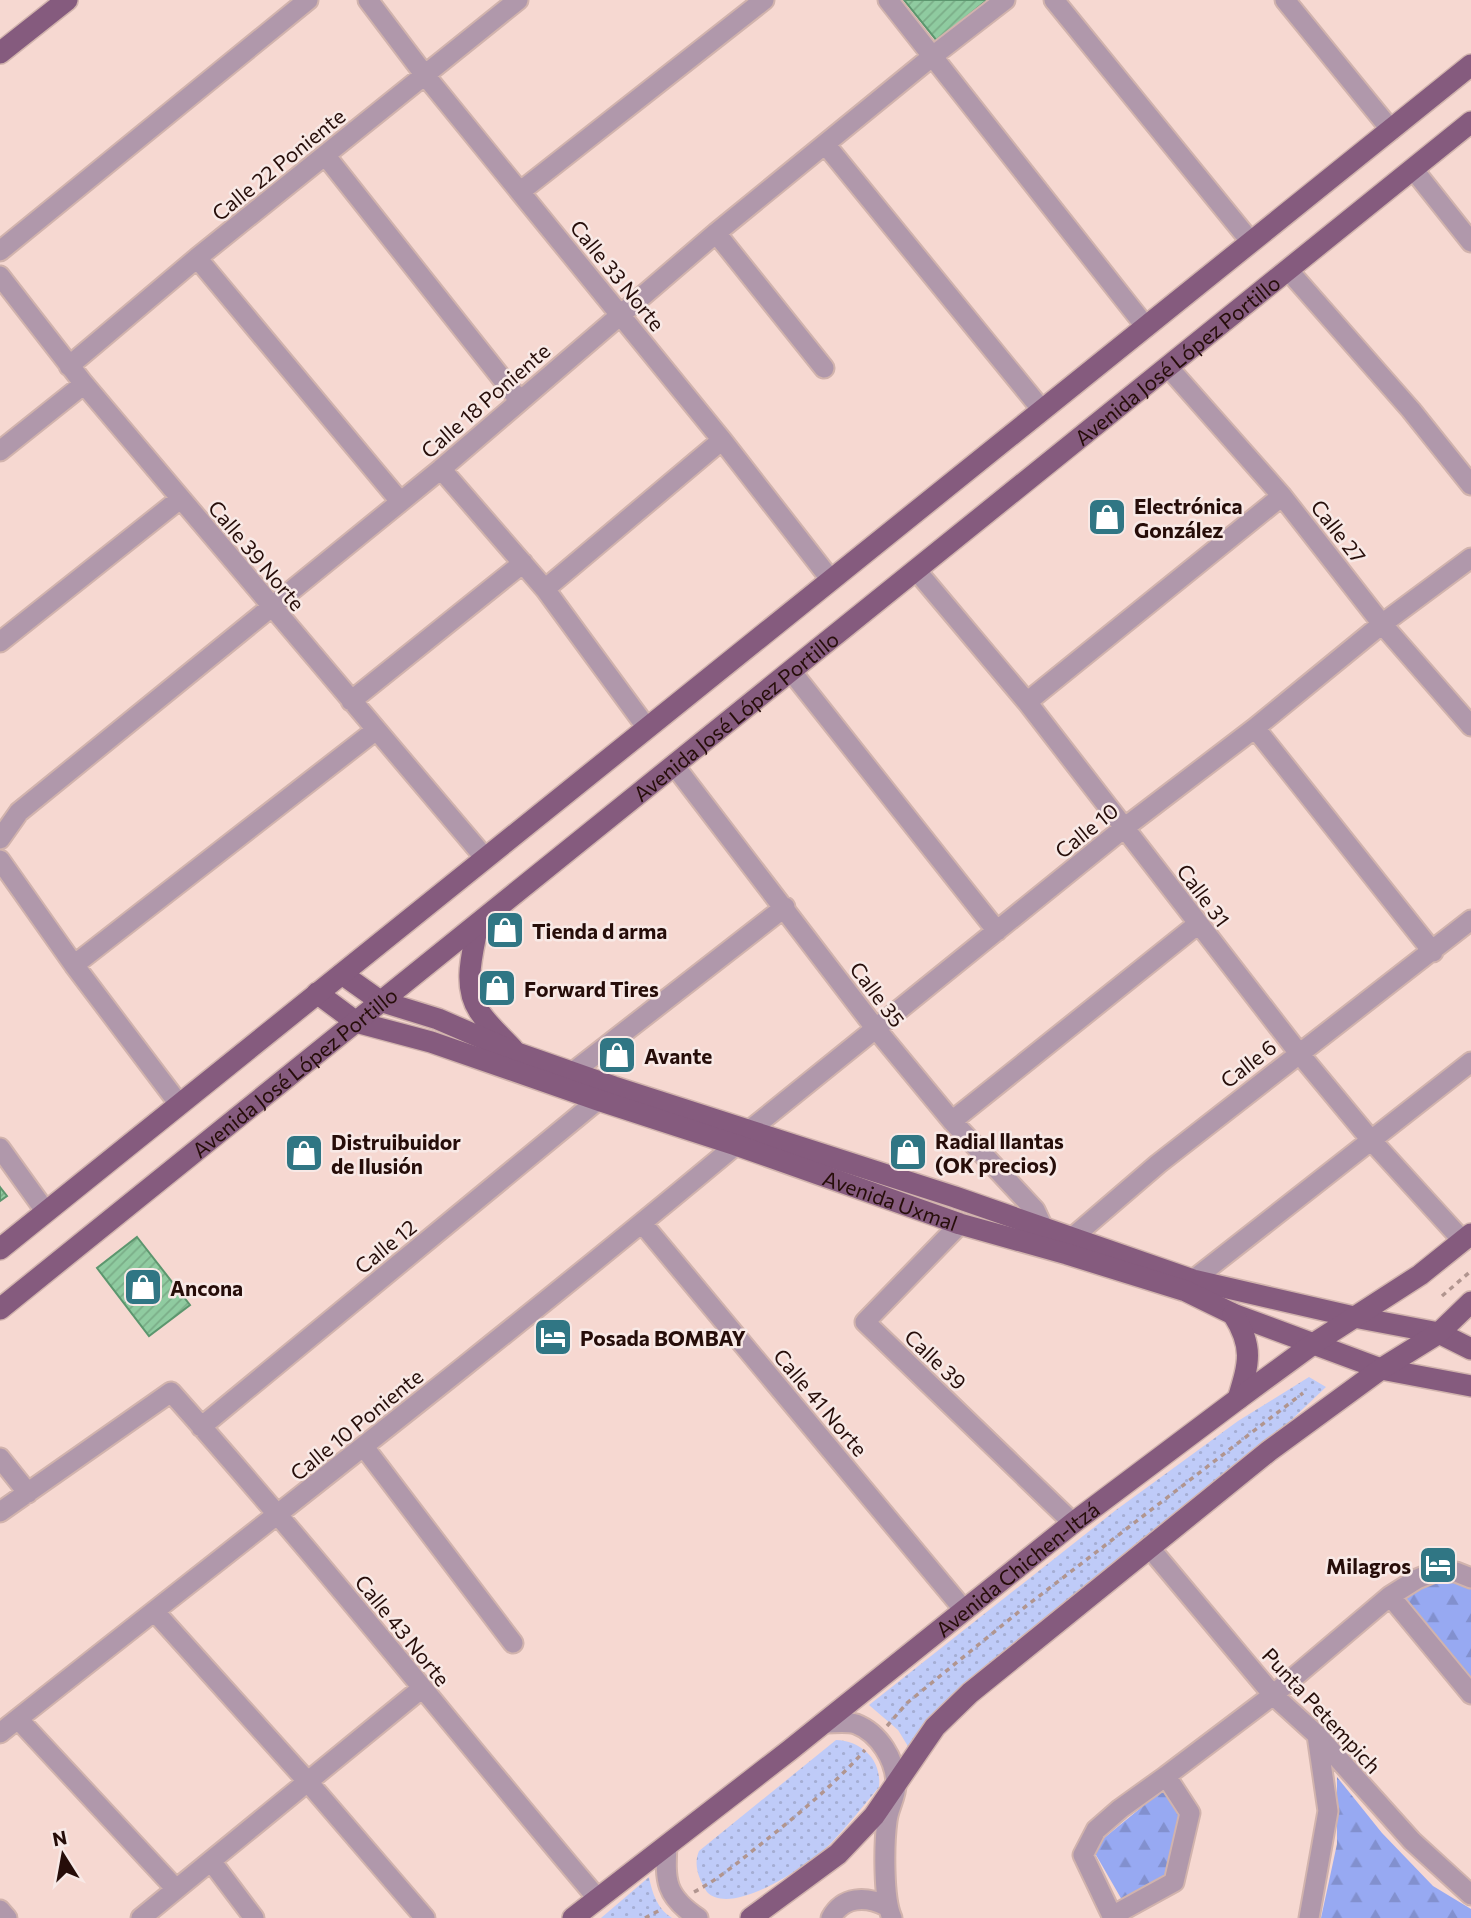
<svg xmlns="http://www.w3.org/2000/svg" width="1471" height="1918" font-family="Commissioner,sans-serif">
<style>
.grass{fill:url(#grass-dots)}
.forest{fill:url(#forest-firs)}
.building{fill:url(#building-hatch);stroke:#5c966e;stroke-width:2}
.lines{fill:none;stroke-linecap:round;stroke-linejoin:round}
.minor-casing{stroke:#d1b3ad;stroke-width:23}
.major-casing{stroke:#d1b3ad;stroke-width:24}
.path{stroke:#b1958f;stroke-width:3.5;stroke-dasharray:5 5;stroke-linecap:butt}
.minor{stroke:#b098ab;stroke-width:19}
.major{stroke:#855b7e;stroke-width:21}
.labels{text-anchor:middle;dominant-baseline:central;stroke-width:5;stroke-linejoin:round;paint-order:stroke}
.street-label{font-size:21px;fill:#260d09;stroke:#f8e9e6}
.poi-label{font-size:21px;font-weight:bold;fill:#260d09;stroke:#f8e9e6;text-anchor:start}
</style>
<defs>
<pattern id="grass-dots" width="8" height="8" patternUnits="userSpaceOnUse" patternTransform="scale(1.75)"><rect width="8" height="8" fill="#bfcbf8"/><path d="M2 2h.1M6 6h.1" fill="none" stroke="#a4add3" stroke-width="1.8" stroke-linecap="round"/></pattern>
<pattern id="forest-firs" width="22" height="20" patternUnits="userSpaceOnUse" patternTransform="scale(1.75)"><rect width="22" height="20" fill="#97a9f2"/><path d="M5 1l3.5 6h-7zM16 11l3.5 6h-7z" fill="#8290ce"/></pattern>
<pattern id="building-hatch" width="6" height="6" patternUnits="userSpaceOnUse" patternTransform="scale(1.75)"><rect width="6" height="6" fill="#8fcba0"/><path d="M-1 1l2-2M0 6l6-6M5 7l2-2" fill="none" stroke="#7bad88"/></pattern>
</defs>
<rect width="100%" height="100%" fill="#f6d8d1"/>
<path class="grass" d="M 1309,1377 L 1326,1387 L 1267,1443 L 1139,1541 L 988,1667 L 909,1748 L 898,1730 L 869,1705 L 1116,1510 L 1238,1421 Z
M 836,1740 C 862,1741 882,1760 879,1787 C 864,1805 849,1824 833,1841 C 812,1864 732,1918 707,1892 C 699,1879 693,1865 699,1851 Z
M 649,1877 C 652,1893 658,1910 672,1918 L 601,1918 Z"/>
<path class="forest" d="M 1456,1578 L 1471,1584 L 1471,1679 L 1402,1595 L 1427,1579 Z
M 1337,1777 L 1382,1833 L 1433,1886 L 1471,1909 L 1471,1918 L 1321,1918 L 1337,1844 Z
M 1165,1788 L 1180,1809 L 1169,1875 L 1122,1900 L 1092,1848 Z"/>
<path class="building" d="M 904,0 L 987,0 L 937,41 Z
M 0,1187 L 7,1196 L 0,1201 Z
M 137,1237 L 190,1305 L 149,1336 L 97,1268 Z"/>
<g class="lines">
<defs>
<path id="minor" d="M 368,0 L 424,74 L 722,440 L 831,580
M 888,0 L 1146,327
M 1054,0 L 1251,242
M 1285,0 L 1391,130
M 825,144 L 1042,410
M 325,155 L 519,400
M 1413,169 L 1471,242
M 521,191 L 764,0
M 716,233 L 824,368
M 0,251 L 308,0
M 197,258 L 399,500
M 1288,270 L 1411,410 L 1471,485
M 0,276 L 84,384 L 485,858
M 69,366 L 197,258 L 518,0
M 1168,367 L 1282,496 L 1382,624 L 1471,726
M 0,451 L 84,384
M 441,469 L 545,589 L 647,728
M 916,570 L 1027,702 L 1298,1052 L 1371,1140 L 1463,1241
M 545,589 L 722,440
M 0,642 L 180,499
M 791,671 L 997,931
M 351,701 L 523,563
M 1027,702 L 1282,496
M 1255,728 L 1433,952
M 674,765 L 876,1029 L 952,1121 L 1035,1210 L 1042,1225 L 1037,1237
M 0,839 L 19,812 L 441,469 L 716,233 L 934,55 L 1005,0
M 0,860 L 74,965 L 179,1104
M 74,965 L 376,730
M 563,1082 L 573,1072 L 785,907
M 952,1121 L 1198,924
M 0,1148 L 46,1212
M 642,1223 L 964,1610
M 960,1224 L 865,1322 L 1073,1523
M 1068,1251 L 1073,1237 L 1158,1164 L 1471,920
M 1186,1291 L 1193,1280 L 1471,1062
M 201,1427 L 598,1100
M 364,1447 L 513,1643
M 0,1458 L 28,1493
M 0,1512 L 171,1392 C 318,1557 455,1730 598,1899
M 1149,1547 L 1273,1695 L 1317,1735 L 1412,1841 L 1471,1895
M 1390,1596 L 1471,1694
M 155,1612 L 308,1782 L 425,1918
M 18,1719 L 176,1889
M 824,1723 C 834,1723 847,1721 856,1724 C 879,1733 896,1760 896,1785 C 896,1797 888,1809 887,1821 C 884,1843 883,1899 892,1918
M 0,1733 C 246,1538 495,1346 736,1145 L 750,1130 L 1124,828 L 1255,728 L 1382,624 L 1471,558
M 667,1845 C 665,1881 665,1896 698,1918
M 211,1861 L 254,1918
M 0,1910 L 7,1918
M 1112,1916 L 1174,1882 L 1190,1813 L 1166,1776
M 141,1918 L 421,1689
M 831,1918 C 843,1896 866,1896 886,1906
M 1113,1918 L 1083,1855 L 1096,1830 L 1120,1809 L 1166,1776 L 1273,1695 L 1390,1596 L 1417,1579 L 1434,1572 L 1456,1572 L 1471,1578
M 1309,1918 L 1328,1811 L 1317,1735"/>
<g id="major">
<path d="M 0,53 L 67,0"/>
<path d="M 478,924 C 473,952 462,985 479,1011 C 488,1025 502,1037 513,1049"/>
<path d="M 342,974 L 380,1001 L 438,1019 L 517,1053 L 614,1087 L 955,1197 L 1193,1280 L 1354,1317 L 1439,1333 L 1471,1349"/>
<path id="s1" d="M 317,993 L 356,1022 L 431,1042 L 598,1100 L 736,1145 L 960,1224 L 1067,1254 L 1186,1291 L 1233,1314 L 1381,1369 L 1471,1386"/>
<path d="M 0,1249 L 1471,65"/>
<path id="s2" d="M 0,1309 L 1471,122"/>
<path d="M 1233,1314 C 1254,1347 1249,1363 1238,1399"/>
<path id="s3" d="M 573,1918 L 790,1750 L 1073,1523 L 1238,1399 L 1313,1344 L 1420,1275 L 1471,1234"/>
<path d="M 751,1918 L 838,1854 L 874,1816 L 935,1727 L 970,1693 L 1269,1451 L 1381,1369 L 1439,1333 L 1471,1302"/>
</g>
</defs>
<use href="#minor" class="minor-casing"/>
<use href="#major" class="major-casing"/>
<path class="path" d="M 1442,1296 L 1471,1271
M 887,1726 L 907,1703 L 1021,1610 L 1303,1393
M 694,1892 C 717,1880 736,1864 756,1848 C 794,1818 833,1786 865,1750
M 645,1918 L 662,1909"/>
<use href="#minor" class="minor"/>
<use href="#major" class="major"/>
</g>
<defs>
<symbol id="shop-square" viewBox="-11 -11 22 22"><rect x="-9" y="-9" width="18" height="18" rx="4" fill="#307684" stroke="#f8e9e6"/><path d="M-5-2.5h2.3a2.7 3.5 0 0 1 5.4 0H5L5.5 6h-11ZM-1.5-2.5h3a1.5 2.3 0 0 0-3 0Z" fill="#fff"/></symbol>
<symbol id="hotel-square" viewBox="-11 -11 22 22"><rect x="-9" y="-9" width="18" height="18" rx="4" fill="#307684" stroke="#f8e9e6"/><path d="M-6-4.5h1.5V1H6V5H4.5V3h-9V5H-6ZM-4 0a1.8 1.8 0 1 1 3.6 0ZM.5 0V-2.5h3Q6-2.5 6 0Z" fill="#fff"/></symbol>
</defs>
<g fill-rule="evenodd">
<use href="#shop-square" x="1085" y="495" width="44" height="44"/>
<use href="#shop-square" x="483" y="908" width="44" height="44"/>
<use href="#shop-square" x="475" y="966" width="44" height="44"/>
<use href="#shop-square" x="595" y="1033" width="44" height="44"/>
<use href="#shop-square" x="886" y="1130" width="44" height="44"/>
<use href="#shop-square" x="282" y="1131" width="44" height="44"/>
<use href="#shop-square" x="121" y="1265" width="44" height="44"/>
<use href="#hotel-square" x="531" y="1315" width="44" height="44"/>
<use href="#hotel-square" x="1416" y="1543" width="44" height="44"/>
</g>
<g class="labels">
<g class="street-label">
<text transform="translate(278 164) rotate(-39)">Calle 22 Poniente</text>
<text transform="translate(618 275) rotate(51)">Calle 33 Norte</text>
<text stroke="none"><textPath href="#s2" startOffset="1512">Avenida José López Portillo</textPath></text>
<text transform="translate(485 400) rotate(-41)">Calle 18 Poniente</text>
<text transform="translate(1339 531) rotate(52)">Calle 27</text>
<text transform="translate(257 555) rotate(50)">Calle 39 Norte</text>
<text stroke="none"><textPath href="#s2" startOffset="945">Avenida José López Portillo</textPath></text>
<text transform="translate(1086 830) rotate(-39)">Calle 10</text>
<text transform="translate(1204 895) rotate(53)">Calle 31</text>
<text transform="translate(878 994) rotate(53)">Calle 35</text>
<text transform="translate(1248 1063) rotate(-38)">Calle 6</text>
<text stroke="none"><textPath href="#s2" startOffset="378">Avenida José López Portillo</textPath></text>
<text stroke="none"><textPath href="#s1" startOffset="612">Avenida Uxmal</textPath></text>
<text transform="translate(385 1246) rotate(-39)">Calle 12</text>
<text transform="translate(936 1359) rotate(44)">Calle 39</text>
<text transform="translate(821 1402) rotate(50)">Calle 41 Norte</text>
<text transform="translate(356 1424) rotate(-39)">Calle 10 Poniente</text>
<text stroke="none"><textPath href="#s3" startOffset="565">Avenida Chichen-Itzá</textPath></text>
<text transform="translate(403 1630) rotate(51)">Calle 43 Norte</text>
<text transform="translate(1322 1710) rotate(47)">Punta Petempich</text>
</g>
<g class="poi-label">
<text x="1134" y="505">Electrónica<tspan x="1134" dy="24">González</tspan></text>
<text x="532" y="930">Tienda d arma</text>
<text x="524" y="988">Forward Tires</text>
<text x="644" y="1055">Avante</text>
<text x="935" y="1140">Radial llantas<tspan x="935" dy="24">(OK precios)</tspan></text>
<text x="331" y="1141">Distruibuidor<tspan x="331" dy="24">de Ilusión</tspan></text>
<text x="170" y="1287">Ancona</text>
<text x="580" y="1337">Posada BOMBAY</text>
<text x="1411" y="1565" text-anchor="end">Milagros</text>
</g>
</g>
<g transform="translate(63 1855) rotate(349)" stroke="#f8e9e6" stroke-width="5" paint-order="stroke">
<path d="M0-5L12 26L0 18L-12 26Z" fill="#260d09"/>
<text y="-10" font-size="19" font-weight="bold" text-anchor="middle" fill="#260d09">N</text>
</g>
</svg>
